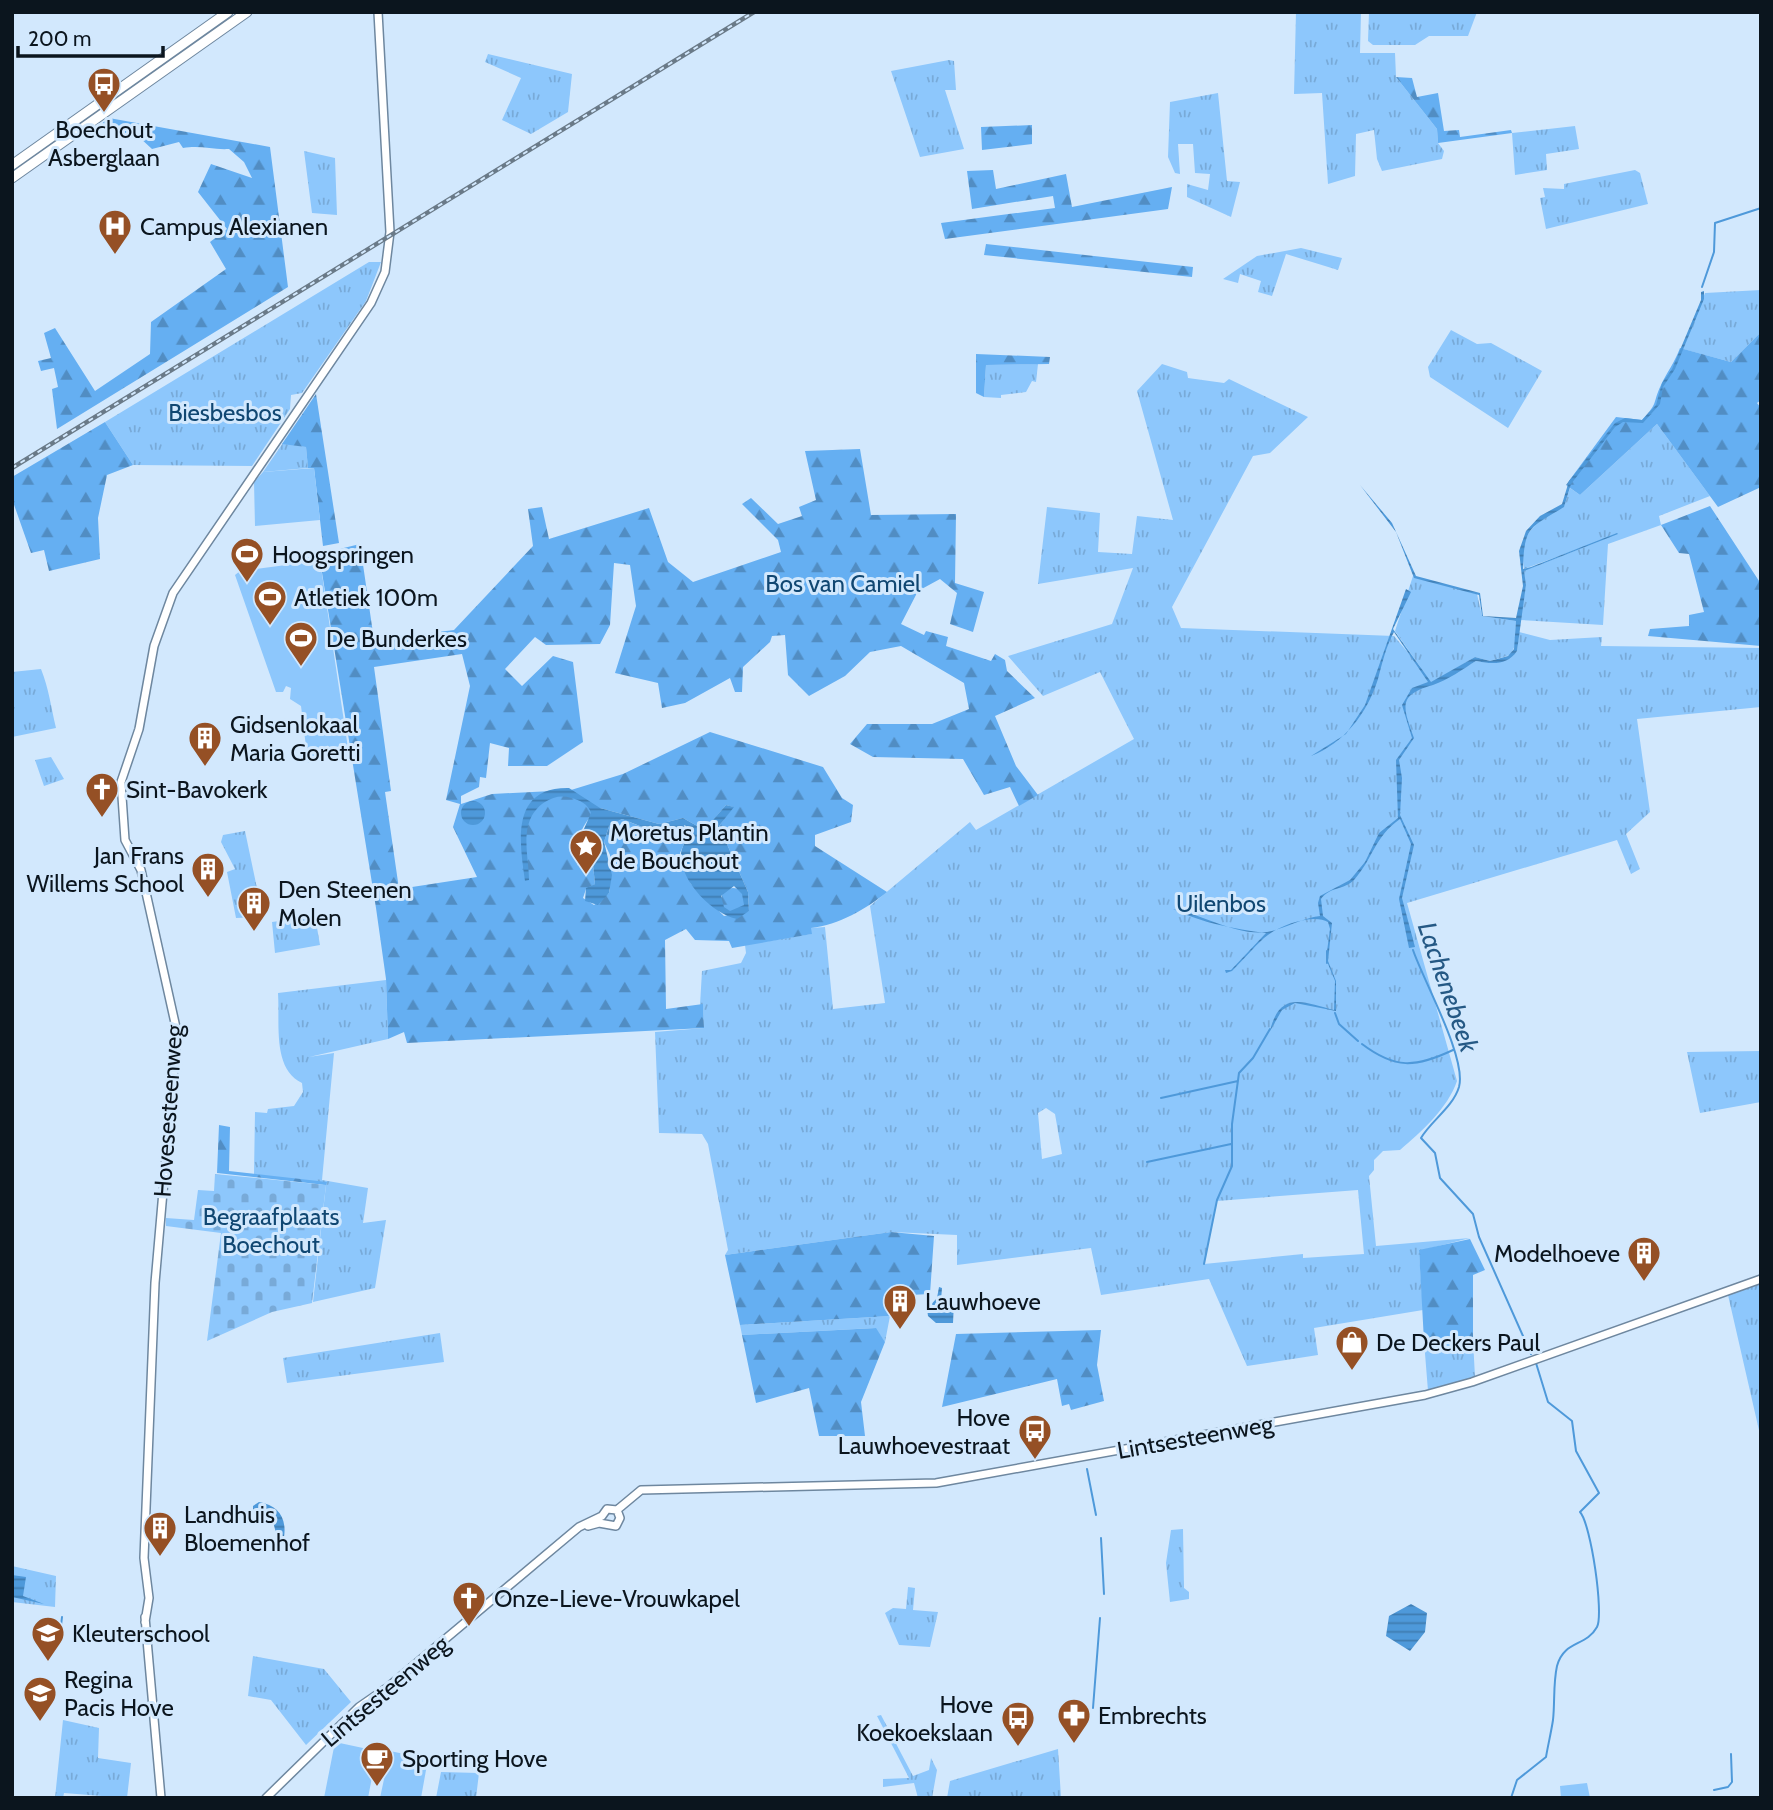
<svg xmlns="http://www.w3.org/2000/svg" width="1773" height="1810" font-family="Cabin,sans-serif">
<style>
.grass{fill:url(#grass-tufts);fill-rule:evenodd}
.forest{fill:url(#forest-firs);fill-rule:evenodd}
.cemetery{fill:url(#cemetery-stones)}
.garden{fill:#8dc7fc}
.water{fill:url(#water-rules);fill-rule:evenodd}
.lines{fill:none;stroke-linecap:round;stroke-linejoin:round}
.stream{stroke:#4e99da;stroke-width:2}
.tertiary-casing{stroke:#6e879f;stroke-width:10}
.primary-casing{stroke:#6e879f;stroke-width:11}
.tertiary{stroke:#fff;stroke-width:7}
.primary{stroke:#fff;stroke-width:9}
.rail-casing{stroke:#6a7a88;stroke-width:4.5}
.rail{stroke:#d2e8fd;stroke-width:2;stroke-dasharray:5;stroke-linecap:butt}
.labels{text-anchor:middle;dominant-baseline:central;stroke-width:6;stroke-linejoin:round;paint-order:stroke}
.poi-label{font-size:24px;fill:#0b151e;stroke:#d2e8fd;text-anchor:start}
.park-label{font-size:24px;fill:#104772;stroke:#d2e8fd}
.street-label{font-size:24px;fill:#0b151e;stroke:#d2e8fd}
.water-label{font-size:26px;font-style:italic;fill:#255985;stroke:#d2e8fd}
</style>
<defs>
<pattern id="grass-tufts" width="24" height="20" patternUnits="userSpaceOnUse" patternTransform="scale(1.75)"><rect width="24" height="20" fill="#8dc7fc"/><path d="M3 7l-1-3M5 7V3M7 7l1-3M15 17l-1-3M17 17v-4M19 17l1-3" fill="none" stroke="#78aad8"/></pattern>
<pattern id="forest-firs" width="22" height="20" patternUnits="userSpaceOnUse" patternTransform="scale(1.75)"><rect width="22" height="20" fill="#65aff2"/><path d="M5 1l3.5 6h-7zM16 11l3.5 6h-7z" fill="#518dc3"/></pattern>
<pattern id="cemetery-stones" width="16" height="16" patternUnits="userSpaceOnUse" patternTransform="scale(1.75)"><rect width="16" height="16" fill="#8dc7fc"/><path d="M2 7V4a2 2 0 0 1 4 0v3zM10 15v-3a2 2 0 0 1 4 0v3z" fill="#78aad8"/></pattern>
<pattern id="water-rules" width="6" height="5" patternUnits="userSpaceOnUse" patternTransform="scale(1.75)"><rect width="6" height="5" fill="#4e99da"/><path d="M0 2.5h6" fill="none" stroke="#3f7cb0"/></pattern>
</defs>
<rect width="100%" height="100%" fill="#d2e8fd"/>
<path class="grass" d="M 1296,12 L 1361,12 L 1360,53 L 1395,53 L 1396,77 L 1437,129 L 1438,143 L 1444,151 L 1442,159 L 1382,171 L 1377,159 L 1374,130 L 1356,134 L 1355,176 L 1328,184 L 1322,93 L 1294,94 Z
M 1369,12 L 1477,12 L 1468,36 L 1429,36 L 1415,45 L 1373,45 L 1368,41 Z
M 488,54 L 572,74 L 568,112 L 531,134 L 502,120 L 521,78 L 485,62 Z
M 949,60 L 954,61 L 956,90 L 945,90 L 964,149 L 920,157 L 891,71 Z
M 1218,93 L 1227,181 L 1240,182 L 1231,217 L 1187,197 L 1187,184 L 1208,190 L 1210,174 L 1195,173 L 1193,144 L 1178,144 L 1180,174 L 1175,173 L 1168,157 L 1170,102 Z
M 1575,126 L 1579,149 L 1546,154 L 1547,170 L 1515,175 L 1512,133 Z
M 304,151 L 335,158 L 337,215 L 312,213 Z
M 1635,170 L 1640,173 L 1648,204 L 1546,229 L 1540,198 L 1545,197 L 1543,188 L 1564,189 L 1564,184 Z
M 1301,248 L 1342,258 L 1338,270 L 1286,254 L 1272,296 L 1258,292 L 1261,281 L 1240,274 L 1238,283 L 1223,279 L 1257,256 Z
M 369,262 L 381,262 L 366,301 L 302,393 L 291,395 L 290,409 L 252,466 L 133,465 L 105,422 Z
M 1761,290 L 1761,332 L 1731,362 L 1683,349 L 1705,293 Z
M 1451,330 L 1477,344 L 1491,343 L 1542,371 L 1508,428 L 1430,377 L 1428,367 Z
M 1038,364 L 1036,382 L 1032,381 L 1026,392 L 1001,395 L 1001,398 L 984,397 L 986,365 Z
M 1162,364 L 1187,372 L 1188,378 L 1224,383 L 1229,379 L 1308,417 L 1270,453 L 1253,456 L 1172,607 L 1181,628 L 1394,636 L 1421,668 L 1395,631 L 1413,576 L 1477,594 L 1482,616 L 1516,621 L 1515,646 L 1510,655 L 1490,661 L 1475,657 L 1433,682 L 1434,684 L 1476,661 C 1494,664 1504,664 1517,651 L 1519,632 L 1550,640 L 1602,637 L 1601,646 L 1761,648 L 1761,707 L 1637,719 L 1650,812 L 1626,834 L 1640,869 L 1631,874 L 1617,840 L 1407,903 L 1457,1081 C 1448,1108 1421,1132 1400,1150 L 1383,1151 L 1374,1160 L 1374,1170 L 1369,1176 L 1376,1246 L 1470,1238 L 1419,1251 L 1423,1310 L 1314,1328 L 1318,1355 L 1247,1366 L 1209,1279 L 1101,1295 L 1091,1248 L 957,1265 L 957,1235 L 891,1232 L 725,1255 L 728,1250 L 708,1144 L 702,1134 L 659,1133 L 655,1032 L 704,1028 L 703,1005 L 700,1005 L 702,971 L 741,963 L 746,953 L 745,945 L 811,934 L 811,928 L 825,927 L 833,1009 L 885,1003 L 870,906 L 970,822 L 976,830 L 1134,739 L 1100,672 L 1043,696 L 1008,656 L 1112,624 L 1133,568 L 1038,584 L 1047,507 L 1100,513 L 1098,552 L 1132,554 L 1137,516 L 1173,520 L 1137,391 ZM 1046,1108 L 1055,1114 L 1062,1154 L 1042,1159 L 1038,1113 ZM 1358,1190 L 1364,1254 L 1303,1258 L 1303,1254 L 1204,1264 L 1217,1201 Z
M 1657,424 L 1710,496 L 1659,516 L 1661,525 L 1608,544 L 1603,625 L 1520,620 L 1526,585 L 1523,571 L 1605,539 L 1524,569 C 1518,533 1535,523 1564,506 L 1570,488 L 1580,495 Z
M 283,443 L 306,447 L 308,468 L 263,472 Z
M 41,669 C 49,689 51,707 56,728 L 12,737 L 12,672 Z
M 51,757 L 64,779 L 44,786 L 35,760 Z
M 245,831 L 263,917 L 236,918 L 227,872 L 235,869 L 221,842 L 223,835 Z
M 315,916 L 320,945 L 275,953 L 272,922 Z
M 386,980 L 388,1039 L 309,1057 L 334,1053 L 322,1180 L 368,1188 L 363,1223 L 386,1220 L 375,1288 L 313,1302 L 326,1185 L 254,1174 L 255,1112 L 267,1113 L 268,1109 L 294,1106 L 303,1092 L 302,1083 C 272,1069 280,1023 278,993 Z
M 1761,1051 L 1761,1102 L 1700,1113 L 1687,1052 Z
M 1761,1284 L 1761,1439 L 1728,1295 Z
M 890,1316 L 885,1342 L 875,1328 L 742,1335 L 740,1325 Z
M 440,1333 L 444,1362 L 287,1383 L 283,1358 Z
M 1473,1340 L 1475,1377 L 1428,1391 L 1424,1341 Z
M 1183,1529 L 1184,1588 L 1189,1592 L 1189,1599 L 1170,1602 L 1166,1563 L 1171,1530 Z
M 12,1566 L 56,1576 L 55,1607 L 12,1602 Z
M 908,1587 L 915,1588 L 913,1610 L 938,1612 L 930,1647 L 899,1645 L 885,1613 L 893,1608 L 906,1609 Z
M 253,1656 L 324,1669 L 351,1702 L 306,1745 L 271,1700 L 248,1696 Z
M 881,1715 L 913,1776 L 929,1770 L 931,1758 L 937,1770 L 932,1798 L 918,1798 L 914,1783 L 883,1787 L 883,1779 L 909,1778 L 877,1716 Z
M 63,1720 L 99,1728 L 98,1758 L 131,1763 L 127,1798 L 64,1793 L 63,1798 L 55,1798 Z
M 1058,1749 L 1061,1798 L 947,1798 L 950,1781 Z
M 441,1772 L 479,1773 L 476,1798 L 436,1798 Z"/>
<path class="forest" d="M 1396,77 L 1412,78 L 1417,97 L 1438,93 L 1444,131 L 1459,130 L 1460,137 L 1511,130 L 1512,133 L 1438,143 L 1437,129 Z
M 109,118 L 270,147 L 288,287 L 57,429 L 52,389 L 58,387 L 54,368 L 41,371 L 38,361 L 51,358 L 44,333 L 55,328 L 95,391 L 150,354 L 151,322 L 226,269 L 210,242 L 227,229 L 198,192 L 211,164 L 252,178 L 244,162 L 229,149 C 212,150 201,145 183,148 L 179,142 L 152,149 L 139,137 L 100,125 Z
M 1032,125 L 1032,144 L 982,150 L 981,127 Z
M 993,170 L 996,189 L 1066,174 L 1072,207 L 1172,187 L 1168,209 L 945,239 L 941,223 L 1055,208 L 1053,196 L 972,209 L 967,171 Z
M 986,244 L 1193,267 L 1192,277 L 984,255 Z
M 1761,332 L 1761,400 L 1757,403 L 1761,408 L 1761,487 L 1718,507 L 1657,424 L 1580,495 L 1566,485 L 1616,417 L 1642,420 C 1659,402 1652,404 1661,385 C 1667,372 1675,362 1680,348 L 1731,362 Z
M 976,354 L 1050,357 L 1049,364 L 986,365 L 984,397 L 976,393 Z
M 316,394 L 339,543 L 323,546 L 314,468 L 308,468 L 306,447 L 282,444 Z
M 105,422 L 133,465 L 107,475 L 98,518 L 100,559 L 49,571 L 44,550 L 31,553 L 12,499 L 12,477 Z
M 860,449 L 871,515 L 956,514 L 955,583 L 984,592 L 973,632 L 950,624 L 957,593 L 940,579 L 918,591 L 901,624 L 924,635 L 926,631 L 948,637 L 946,646 L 991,661 L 995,654 L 1005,660 L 1007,671 L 1035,698 L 995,716 L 1016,766 L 1038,795 L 1019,806 L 1010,787 L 984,795 L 963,759 L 873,757 L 850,744 L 867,724 L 932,724 L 969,709 L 964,683 L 901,646 L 870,652 L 845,676 L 809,696 L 788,675 L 785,635 L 772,636 L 770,642 L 743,667 L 742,692 L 735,692 L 730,678 L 685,703 L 662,708 L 658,683 L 615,673 L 636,606 L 630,565 L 614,563 L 610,625 L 600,644 L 546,645 L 535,637 L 505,669 L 522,686 L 553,656 L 573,662 L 583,742 L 547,766 L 508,766 L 509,748 L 490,743 L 486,778 L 480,777 L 479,787 L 461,796 L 461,804 L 492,794 L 571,790 L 623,774 L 710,732 L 823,767 L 842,798 L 853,805 L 851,822 L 815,835 L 815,846 L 887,892 C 866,909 839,925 811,928 L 812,934 L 732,948 L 729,941 L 695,940 L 686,929 L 665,940 L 666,1009 L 703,1004 L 704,1028 L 407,1043 L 404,1032 L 388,1039 L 386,979 L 376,908 L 319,554 L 360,544 L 374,640 L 454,630 L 533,546 L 528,509 L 542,507 L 549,539 L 649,508 L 668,562 L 693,582 L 781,552 L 778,540 L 742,504 L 751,498 L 778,524 L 802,516 L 799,507 L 816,500 L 805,451 ZM 462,654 L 470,686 L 446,800 L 460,804 L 453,827 L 477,877 L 399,889 L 385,792 L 391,791 L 374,667 ZM 726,805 L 733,807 L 719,826 L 748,892 L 749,911 L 724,916 L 691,884 L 680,853 L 688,835 L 684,825 L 642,827 L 622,819 L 609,826 L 604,842 L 610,855 L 610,887 L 609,893 L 594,905 L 583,898 L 586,889 L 595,884 L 593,865 L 578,866 C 571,847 584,818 600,808 L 659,824 L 683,818 L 699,827 L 710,824 Z
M 1710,506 L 1761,584 L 1761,646 L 1648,636 L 1650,629 L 1689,626 L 1689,615 L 1704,612 L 1689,554 L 1679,553 L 1661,525 Z
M721 900a12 12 0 1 1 24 0a12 12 0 1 1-24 0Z
M 219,1125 L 230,1127 L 229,1171 L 327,1182 L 326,1185 L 217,1173 Z
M 891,1232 L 934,1236 L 930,1294 L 889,1296 L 890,1316 L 740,1325 L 725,1255 Z
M 1470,1239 L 1485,1270 L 1473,1275 L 1473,1340 L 1424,1341 L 1419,1250 Z
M 876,1328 L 885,1342 L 861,1402 L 865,1436 L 819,1436 L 809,1388 L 756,1403 L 742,1335 Z
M 1101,1330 L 1097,1365 L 1104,1401 L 1071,1410 L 1069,1404 L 1062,1406 L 1057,1379 L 942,1407 L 956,1334 Z"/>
<path class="cemetery" d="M 215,1174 L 326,1185 L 312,1303 L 272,1312 L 207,1341 L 221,1233 L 166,1226 L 166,1218 L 194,1220 L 198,1190 L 214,1191 Z"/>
<path class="garden" d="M 314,468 L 320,520 L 255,526 L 254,482 L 263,472 Z
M 319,554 L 349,755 L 319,758 L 308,763 L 301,706 L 290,699 L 291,688 L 286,686 L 283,692 L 276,692 L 235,575 L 240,571 L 286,565 Z
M 335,1742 L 377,1751 L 368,1798 L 324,1798 Z
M 390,1751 L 428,1759 L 421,1798 L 380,1798 Z
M 1587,1783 L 1590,1798 L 1561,1798 L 1560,1786 Z"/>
<path class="water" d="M 1704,291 L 1704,299 L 1675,369 L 1663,387 L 1660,404 L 1643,423 L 1623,422 L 1615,427 L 1571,484 L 1564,507 C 1530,528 1524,526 1523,569 L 1531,567 L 1617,533 L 1618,534 L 1524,571 L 1526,585 L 1517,651 C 1507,666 1491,664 1476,661 C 1463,669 1448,680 1433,685 C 1397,695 1403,707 1414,738 L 1399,760 L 1402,778 L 1400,815 L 1414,845 L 1402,898 L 1415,947 L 1409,948 L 1399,899 L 1411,844 L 1400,819 C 1374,837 1373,859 1354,880 C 1344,890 1329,887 1321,899 L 1323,916 L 1332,923 L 1328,961 L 1336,981 L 1336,1011 L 1295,1003 L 1282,1010 L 1270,1031 C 1280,989 1305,1003 1334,1010 L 1335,981 L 1326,959 L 1330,929 L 1328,922 C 1313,913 1277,926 1264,938 C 1253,948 1243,960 1232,971 L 1226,973 L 1225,970 L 1231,970 L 1266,933 C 1234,929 1202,923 1173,909 C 1202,914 1236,936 1267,932 C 1284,929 1302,918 1320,916 L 1318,903 L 1320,896 L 1350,880 L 1365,862 L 1379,833 L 1398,818 L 1396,760 L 1412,738 L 1402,705 L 1412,688 L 1428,682 L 1394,632 C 1386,646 1382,664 1378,679 C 1367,714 1344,743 1311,756 L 1346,734 L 1365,705 L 1406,589 L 1411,592 L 1393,629 L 1431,682 L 1475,657 L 1490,661 L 1508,656 L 1514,649 L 1516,621 L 1482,616 L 1479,595 L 1414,578 L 1396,532 L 1360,485 L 1392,523 L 1416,576 L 1480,593 L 1483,616 L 1516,618 L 1523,586 L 1519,551 L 1526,531 L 1540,516 L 1562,504 L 1569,481 L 1615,423 L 1625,418 L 1642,420 L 1656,405 L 1662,383 L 1672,369 L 1701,300 L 1701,292 Z
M 569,788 L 600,808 L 648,821 L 659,824 L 683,818 L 699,827 L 707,827 L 726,805 L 734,807 L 719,826 L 748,892 L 749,911 L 737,919 C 713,914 681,882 681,856 C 680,845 693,836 685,825 L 663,835 L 622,819 L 609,826 L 604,842 L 612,875 L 609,893 L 598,905 L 585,901 L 586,888 L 595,884 L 593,865 L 578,866 L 576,847 L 591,813 C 588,804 580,800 571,798 C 562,795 553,797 545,802 C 517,820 529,855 529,880 L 525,881 C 519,840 511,787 569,788 ZM 734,886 L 742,894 L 744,905 L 730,911 L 724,907 L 721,896 Z
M461 813a12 12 0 1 1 24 0a12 12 0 1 1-24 0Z
M 939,1287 L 942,1288 L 941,1300 L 954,1302 L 953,1323 L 936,1323 L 928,1316 L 927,1309 L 937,1298 Z
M 259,1502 C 278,1505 287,1518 284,1537 L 276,1533 L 272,1518 L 256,1516 L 253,1512 L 253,1506 Z
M 12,1575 L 26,1577 L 23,1596 L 44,1604 L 12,1597 Z
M 1411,1604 L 1427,1613 L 1425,1632 L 1410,1651 L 1386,1636 L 1389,1616 Z"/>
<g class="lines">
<path class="stream" d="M 1702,287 L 1714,252 L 1715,223 L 1761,208
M 1413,950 C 1423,980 1467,1058 1459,1087 C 1453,1107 1431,1121 1421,1138 L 1435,1153 L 1440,1178 L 1473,1214 L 1479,1237 L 1531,1354
M 1327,963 L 1327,951
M 1335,1013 L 1339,1024 L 1358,1041
M 1362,1044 C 1395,1069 1415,1068 1453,1050
M 1161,1098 L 1238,1081
M 1147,1162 L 1231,1144
M 1204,1264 L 1217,1200 L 1232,1166 L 1232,1124 L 1239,1073 L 1253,1058 L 1270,1029
M 1087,1469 L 1096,1515
M 1101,1538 L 1104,1594
M 59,1643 L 62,1617
M 1093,1708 L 1100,1618
M 1714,1790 L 1728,1787 L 1732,1782 L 1731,1754
M 1511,1798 L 1517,1780 L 1546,1757 C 1548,1745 1551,1733 1553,1720 C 1555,1702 1553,1684 1557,1666 C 1564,1640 1586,1647 1597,1627 C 1604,1614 1591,1524 1580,1512 L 1599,1493 L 1576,1451 L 1572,1421 L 1548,1402 L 1536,1363"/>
<defs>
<path id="tertiary" d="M 588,1526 L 599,1523 L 616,1526 L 620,1518 L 617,1510
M 145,1617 L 161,1798
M 145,1622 L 149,1598 L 144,1558 L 155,1283 L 177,1032 L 141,870 L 125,840 L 121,782 L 139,729 L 154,646 L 173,593 L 371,303 L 385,272 L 390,232 L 378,12
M 266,1798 L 359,1707 L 388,1687 L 579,1527 L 602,1516 L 607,1509 L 617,1510 L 641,1490 L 936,1483 L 1425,1395 L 1472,1382 L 1761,1279"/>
<path id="primary" d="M 12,165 L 228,12
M 12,178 L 247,12"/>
</defs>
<use href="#tertiary" class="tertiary-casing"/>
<use href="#primary" class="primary-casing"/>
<use href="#tertiary" class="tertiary"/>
<use href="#primary" class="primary"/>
<defs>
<path id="rail" d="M 12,468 L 754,12"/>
</defs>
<use href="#rail" class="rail-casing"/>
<use href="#rail" class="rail"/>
</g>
<defs>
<symbol id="bus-pin" viewBox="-11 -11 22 30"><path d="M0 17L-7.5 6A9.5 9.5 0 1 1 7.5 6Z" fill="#955025" stroke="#d2e8fd"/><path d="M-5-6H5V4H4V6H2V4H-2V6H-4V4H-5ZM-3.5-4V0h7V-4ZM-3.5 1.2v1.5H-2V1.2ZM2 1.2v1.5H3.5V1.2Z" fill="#fff"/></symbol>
<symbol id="hospital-pin" viewBox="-11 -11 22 30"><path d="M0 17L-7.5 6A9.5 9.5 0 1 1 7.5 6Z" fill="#955025" stroke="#d2e8fd"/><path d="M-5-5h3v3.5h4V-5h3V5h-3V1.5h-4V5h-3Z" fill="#fff"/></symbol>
<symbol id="stadium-pin" viewBox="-11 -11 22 30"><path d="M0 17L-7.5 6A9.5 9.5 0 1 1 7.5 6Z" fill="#955025" stroke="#d2e8fd"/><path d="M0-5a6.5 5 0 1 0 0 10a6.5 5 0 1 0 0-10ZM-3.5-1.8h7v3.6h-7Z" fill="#fff"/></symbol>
<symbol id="building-pin" viewBox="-11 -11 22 30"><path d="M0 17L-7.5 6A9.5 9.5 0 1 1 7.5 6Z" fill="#955025" stroke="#d2e8fd"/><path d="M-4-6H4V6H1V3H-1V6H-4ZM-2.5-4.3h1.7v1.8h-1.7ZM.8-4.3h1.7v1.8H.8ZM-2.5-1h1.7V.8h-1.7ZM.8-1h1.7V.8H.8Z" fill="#fff"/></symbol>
<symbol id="church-pin" viewBox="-11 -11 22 30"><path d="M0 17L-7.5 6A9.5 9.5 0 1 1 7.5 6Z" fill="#955025" stroke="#d2e8fd"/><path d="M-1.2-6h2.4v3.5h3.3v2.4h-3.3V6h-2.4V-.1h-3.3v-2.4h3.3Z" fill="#fff"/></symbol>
<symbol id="sight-pin" viewBox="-11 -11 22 30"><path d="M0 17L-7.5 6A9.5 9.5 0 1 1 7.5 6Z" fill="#955025" stroke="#d2e8fd"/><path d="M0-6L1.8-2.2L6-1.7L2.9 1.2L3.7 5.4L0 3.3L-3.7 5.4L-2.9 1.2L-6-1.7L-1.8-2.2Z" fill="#fff"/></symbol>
<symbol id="shop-pin" viewBox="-11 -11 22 30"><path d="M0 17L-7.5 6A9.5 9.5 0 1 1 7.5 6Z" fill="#955025" stroke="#d2e8fd"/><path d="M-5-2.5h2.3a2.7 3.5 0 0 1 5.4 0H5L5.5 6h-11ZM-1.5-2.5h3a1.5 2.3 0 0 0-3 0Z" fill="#fff"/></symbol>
<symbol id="school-pin" viewBox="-11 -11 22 30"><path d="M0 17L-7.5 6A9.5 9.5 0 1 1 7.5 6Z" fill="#955025" stroke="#d2e8fd"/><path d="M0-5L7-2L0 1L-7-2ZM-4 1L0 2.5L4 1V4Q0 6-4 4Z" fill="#fff"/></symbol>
<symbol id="pharmacy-pin" viewBox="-11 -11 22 30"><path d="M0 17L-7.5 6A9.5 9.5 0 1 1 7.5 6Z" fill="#955025" stroke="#d2e8fd"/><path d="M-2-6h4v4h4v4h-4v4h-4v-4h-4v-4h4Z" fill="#fff"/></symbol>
<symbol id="cafe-pin" viewBox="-11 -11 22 30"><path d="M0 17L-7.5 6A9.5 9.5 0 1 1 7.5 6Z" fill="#955025" stroke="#d2e8fd"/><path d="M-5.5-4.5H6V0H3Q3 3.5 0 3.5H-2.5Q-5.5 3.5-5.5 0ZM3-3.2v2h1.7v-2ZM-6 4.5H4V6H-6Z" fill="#fff"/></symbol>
</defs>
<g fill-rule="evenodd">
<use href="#bus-pin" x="85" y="65" width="38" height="52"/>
<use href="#hospital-pin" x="96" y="207" width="38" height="52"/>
<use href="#stadium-pin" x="228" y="535" width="38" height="52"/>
<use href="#stadium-pin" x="251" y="578" width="38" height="52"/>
<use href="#stadium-pin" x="282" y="619" width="38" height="52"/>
<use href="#building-pin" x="186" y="719" width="38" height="52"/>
<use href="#church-pin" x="83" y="770" width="38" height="52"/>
<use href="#sight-pin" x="567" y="827" width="38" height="52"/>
<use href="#building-pin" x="189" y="850" width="38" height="52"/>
<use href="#building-pin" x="235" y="884" width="38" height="52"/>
<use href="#building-pin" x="1625" y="1234" width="38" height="52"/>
<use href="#building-pin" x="881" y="1282" width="38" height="52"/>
<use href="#shop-pin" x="1333" y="1323" width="38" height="52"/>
<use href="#bus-pin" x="1016" y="1412" width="38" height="52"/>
<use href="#building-pin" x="141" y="1509" width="38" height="52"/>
<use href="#church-pin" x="450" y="1579" width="38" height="52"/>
<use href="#school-pin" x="29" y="1614" width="38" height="52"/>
<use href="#school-pin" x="21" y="1674" width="38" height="52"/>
<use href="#pharmacy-pin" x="1055" y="1696" width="38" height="52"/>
<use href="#bus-pin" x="999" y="1699" width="38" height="52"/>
<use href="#cafe-pin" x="358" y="1739" width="38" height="52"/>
</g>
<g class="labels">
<g class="poi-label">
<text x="104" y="129" text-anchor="middle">Boechout<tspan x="104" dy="28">Asberglaan</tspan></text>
<text x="140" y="226">Campus Alexianen</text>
<text x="272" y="554">Hoogspringen</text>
<text x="294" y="597">Atletiek 100m</text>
<text x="326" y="638">De Bunderkes</text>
<text x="230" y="724">Gidsenlokaal<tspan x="230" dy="28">Maria Goretti</tspan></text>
<text x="126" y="789">Sint-Bavokerk</text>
<text x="610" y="832">Moretus Plantin<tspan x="610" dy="28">de Bouchout</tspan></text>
<text x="184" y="855" text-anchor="end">Jan Frans<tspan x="184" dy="28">Willems School</tspan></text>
<text x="278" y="889">Den Steenen<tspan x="278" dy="28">Molen</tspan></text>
<text x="1620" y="1253" text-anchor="end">Modelhoeve</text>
<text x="925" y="1301">Lauwhoeve</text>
<text x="1376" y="1342">De Deckers Paul</text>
<text x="1010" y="1417" text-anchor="end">Hove<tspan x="1010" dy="28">Lauwhoevestraat</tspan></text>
<text x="184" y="1514">Landhuis<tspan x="184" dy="28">Bloemenhof</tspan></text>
<text x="494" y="1598">Onze-Lieve-Vrouwkapel</text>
<text x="72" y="1633">Kleuterschool</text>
<text x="64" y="1679">Regina<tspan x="64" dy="28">Pacis Hove</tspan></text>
<text x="993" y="1704" text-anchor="end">Hove<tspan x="993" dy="28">Koekoekslaan</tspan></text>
<text x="1098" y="1715">Embrechts</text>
<text x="402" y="1758">Sporting Hove</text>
</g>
<g class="park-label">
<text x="225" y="412">Biesbesbos</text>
<text x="843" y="583">Bos van Camiel</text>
<text x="1221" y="903">Uilenbos</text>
<text x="271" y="1216">Begraafplaats<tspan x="271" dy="28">Boechout</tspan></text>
</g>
<g class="street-label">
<text transform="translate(168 1111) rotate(-86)">Hovesesteenweg</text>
<text transform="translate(1195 1437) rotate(-10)">Lintsesteenweg</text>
<text transform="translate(385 1691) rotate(-40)">Lintsesteenweg</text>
</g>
<g class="water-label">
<text transform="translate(1448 987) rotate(71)">Lachenebeek</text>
</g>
</g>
<rect width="1773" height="1810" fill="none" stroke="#0b151e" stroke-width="28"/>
<path d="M18 46v10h145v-10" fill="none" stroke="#0b151e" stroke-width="3.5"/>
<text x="28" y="46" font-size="21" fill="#0b151e" stroke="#d2e8fd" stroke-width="5" paint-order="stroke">200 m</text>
</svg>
